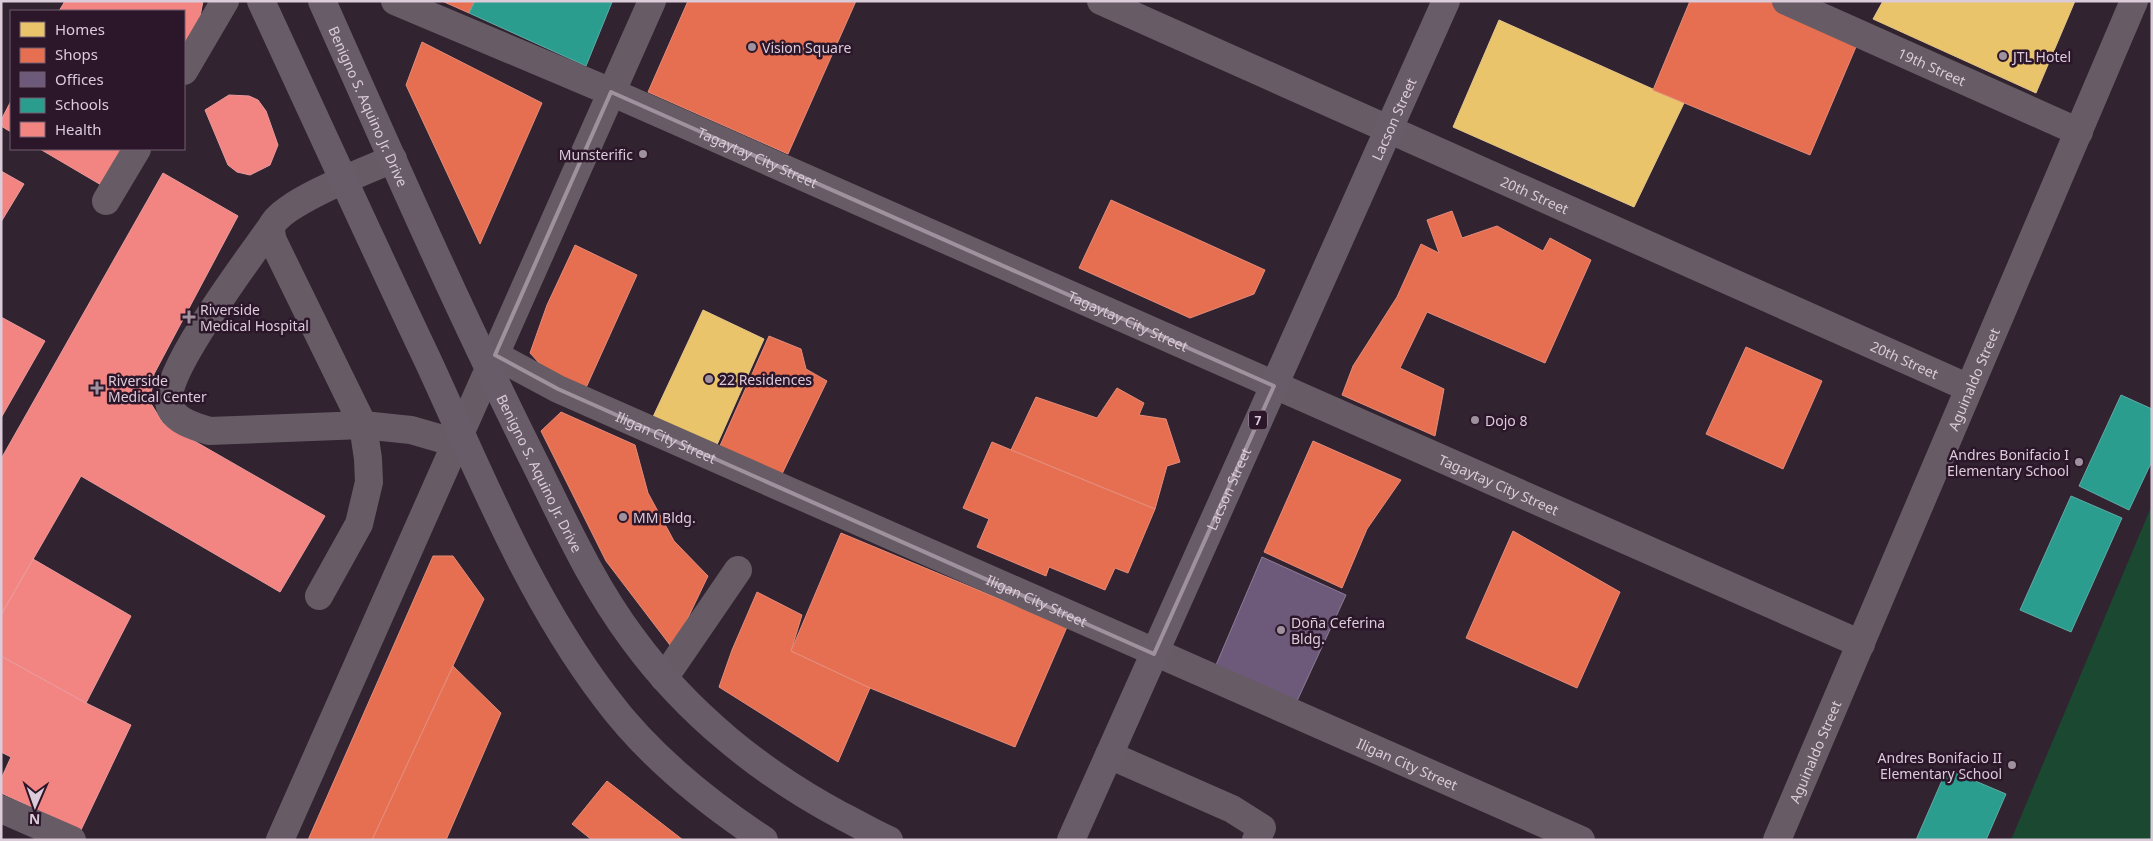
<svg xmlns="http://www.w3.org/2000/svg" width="2153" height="841" font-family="'Noto Sans',sans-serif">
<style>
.green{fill:#1a4830}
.homes{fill:#e9c46a;stroke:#e5c68c}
.shops{fill:#e76f51;stroke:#e48b7a}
.offices{fill:#6d597a;stroke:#8e7c97}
.schools{fill:#2a9d8f;stroke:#5faba6}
.health{fill:#f28482;stroke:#eb9a9c}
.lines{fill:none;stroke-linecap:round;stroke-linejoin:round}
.minor{stroke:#675c66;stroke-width:28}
.major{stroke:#685c68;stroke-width:28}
.marked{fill:none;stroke:#a0919e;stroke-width:4;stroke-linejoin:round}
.poi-dot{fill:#a0919e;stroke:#2c162a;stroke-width:2}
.labels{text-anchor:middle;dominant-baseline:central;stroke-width:5;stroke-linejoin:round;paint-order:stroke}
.shield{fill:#2c162a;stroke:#a795a5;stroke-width:1}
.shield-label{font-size:12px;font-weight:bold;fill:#dcccda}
.poi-label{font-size:14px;fill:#dcccda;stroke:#2c162a;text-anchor:start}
.street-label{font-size:14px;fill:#dcccda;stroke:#2c162a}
</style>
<rect width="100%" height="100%" fill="#312430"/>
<path class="green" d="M 2152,505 L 2152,840 L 2011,840 Z"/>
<path class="homes" d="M 1883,1 L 2075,1 L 2036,93 L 1873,19 Z
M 1499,20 L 1684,103 L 1634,207 L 1453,127 Z
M 703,310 L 764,339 L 716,447 L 652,419 Z"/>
<path class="shops" d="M 442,1 L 475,1 L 469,13 Z
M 688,1 L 856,1 L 788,154 L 648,92 Z
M 1690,1 L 1779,1 L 1861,35 L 1810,155 L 1653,90 Z
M 422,42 L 542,103 L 480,244 L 406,85 Z
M 1111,200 L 1265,270 L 1254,294 L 1190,318 L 1079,268 Z
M 1452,211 L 1462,238 L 1497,226 L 1543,251 L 1550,238 L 1591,260 L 1545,363 L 1427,312 L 1400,368 L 1444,389 L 1435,436 L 1342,395 L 1353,366 L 1397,297 L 1421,244 L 1439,253 L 1427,220 Z
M 575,245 L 637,275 L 585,390 L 550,375 L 530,353 L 547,305 Z
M 769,336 L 801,349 L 806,369 L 827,381 L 781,476 L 719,448 Z
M 1746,347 L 1822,381 L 1783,469 L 1706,434 Z
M 1117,388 L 1144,403 L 1139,415 L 1166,419 L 1180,462 L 1167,466 L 1155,509 L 1011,450 L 1036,397 L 1097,418 Z
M 561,412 L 635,445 L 648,493 L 674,541 L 708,576 L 673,649 L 606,561 L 541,431 Z
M 1313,441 L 1401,480 L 1367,529 L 1342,588 L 1264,552 Z
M 992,442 L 1155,509 L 1128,573 L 1115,568 L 1105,590 L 1049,567 L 1046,576 L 977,547 L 989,519 L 963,508 Z
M 1513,531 L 1620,592 L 1577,688 L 1466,638 Z
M 841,533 L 1067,627 L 1015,747 L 870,688 L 791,651 Z
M 433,556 L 453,556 L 484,599 L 372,840 L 308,840 Z
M 757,592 L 802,615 L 791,651 L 870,688 L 838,762 L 719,687 L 732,650 Z
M 453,666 L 501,713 L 446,840 L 372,840 Z
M 607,781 L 683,840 L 592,840 L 572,824 Z"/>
<path class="offices" d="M 1262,557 L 1346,595 L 1297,701 L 1216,665 Z"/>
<path class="schools" d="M 475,1 L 612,1 L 612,2 L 586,66 L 469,13 Z
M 2121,395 L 2152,409 L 2152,461 L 2129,510 L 2079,486 Z
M 2071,496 L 2122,518 L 2071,632 L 2020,610 Z
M 1947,769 L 2006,794 L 1986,840 L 1916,840 Z"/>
<path class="health" d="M 65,1 L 203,1 L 197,32 L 184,55 L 184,11 L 59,11 Z
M 229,95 L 249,96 L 258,100 L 266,111 L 278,145 L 270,165 L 250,175 L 237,172 L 228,165 L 205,110 Z
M 11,101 L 11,132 L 1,126 L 1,120 Z
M 40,149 L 131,149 L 108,189 Z
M 1,171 L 24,184 L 1,222 Z
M 163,173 L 238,216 L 154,374 L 150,402 L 163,423 L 325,516 L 280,592 L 81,476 L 1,615 L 1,459 Z
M 1,317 L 45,341 L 1,418 Z
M 33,559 L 131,616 L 86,703 L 1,656 L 1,615 Z
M 1,656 L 86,703 L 131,725 L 81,830 L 1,793 L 1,779 L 11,757 L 1,752 Z"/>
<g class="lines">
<g class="minor">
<path id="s1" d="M 395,1 L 611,92 L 1861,644"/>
<path id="s2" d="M 1101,1 L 1969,388"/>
<path id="s3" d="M 1786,1 L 2079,132"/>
<path d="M 184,71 L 225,1"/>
<path d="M 106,201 L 137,149"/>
<path d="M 271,227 C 250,257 166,368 169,401 C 170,420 194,426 209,431 L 363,425 L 411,430 L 456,443"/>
<path id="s4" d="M 495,355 L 558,389 L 1581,840"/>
<path d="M 319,596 L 359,524 L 369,482 L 368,459 L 363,425 L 273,241 C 272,237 270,230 272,226 C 279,204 369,169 393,159"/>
<path d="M 664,678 L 738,570"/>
<path d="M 1109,755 L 1232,809 L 1262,828 L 1256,840"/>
<path d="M 1,809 L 72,840"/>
<path d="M 280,840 L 652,1"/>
<path id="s5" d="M 1777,840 L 2134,1"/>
</g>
<g class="major">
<path d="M 261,1 C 317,122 372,243 429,363 C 481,476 529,597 605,697 C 647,754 705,801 764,840"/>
<path id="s6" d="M 322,1 C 390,154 457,307 532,457 C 563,519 591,583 633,639 C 687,713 761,773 842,816 C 858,824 873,833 889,840"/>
<path id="s7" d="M 1071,840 L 1446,1"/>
</g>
</g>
<path class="marked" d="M 611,92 L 1274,386 L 1154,654 L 558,389 L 495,355 Z"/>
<g class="poi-dot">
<circle cx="752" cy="47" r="5"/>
<circle cx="2003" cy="56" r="5"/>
<circle cx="643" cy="154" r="5"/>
<path d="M186.5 309.5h5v5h5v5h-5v5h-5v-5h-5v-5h5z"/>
<circle cx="709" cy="379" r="5"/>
<path d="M94.5 380.5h5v5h5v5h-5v5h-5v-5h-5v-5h5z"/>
<circle cx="1475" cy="420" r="5"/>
<circle cx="2079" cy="462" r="5"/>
<circle cx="623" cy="517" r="5"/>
<circle cx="1281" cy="630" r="5"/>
<circle cx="2012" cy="765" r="5"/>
</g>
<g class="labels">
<rect class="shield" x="1249" y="410.5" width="18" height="19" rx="4"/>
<g class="shield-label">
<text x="1258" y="420">7</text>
</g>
<g class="poi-label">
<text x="762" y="47">Vision Square</text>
<text x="2013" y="56">JTL Hotel</text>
<text x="633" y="154" text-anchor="end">Munsterific</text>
<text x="200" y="309">Riverside<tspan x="200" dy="16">Medical Hospital</tspan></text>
<text x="719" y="379">22 Residences</text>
<text x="108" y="380">Riverside<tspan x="108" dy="16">Medical Center</tspan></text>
<text x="1485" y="420">Dojo 8</text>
<text x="2069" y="454" text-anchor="end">Andres Bonifacio I<tspan x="2069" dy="16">Elementary School</tspan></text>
<text x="633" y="517">MM Bldg.</text>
<text x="1291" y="622">Doña Ceferina<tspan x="1291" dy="16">Bldg.</tspan></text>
<text x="2002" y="757" text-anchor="end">Andres Bonifacio II<tspan x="2002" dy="16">Elementary School</tspan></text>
</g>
<g class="street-label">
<text stroke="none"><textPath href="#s3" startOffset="160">19th Street</textPath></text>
<text stroke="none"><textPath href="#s6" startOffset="115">Benigno S. Aquino Jr. Drive</textPath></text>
<text stroke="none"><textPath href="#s7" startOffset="790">Lacson Street</textPath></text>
<text stroke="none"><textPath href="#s1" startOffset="395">Tagaytay City Street</textPath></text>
<text stroke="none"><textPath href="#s2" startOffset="475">20th Street</textPath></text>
<text stroke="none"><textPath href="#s1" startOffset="800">Tagaytay City Street</textPath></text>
<text stroke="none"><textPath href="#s2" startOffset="880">20th Street</textPath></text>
<text stroke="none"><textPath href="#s5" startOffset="501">Aguinaldo Street</textPath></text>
<text stroke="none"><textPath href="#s4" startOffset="190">Iligan City Street</textPath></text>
<text stroke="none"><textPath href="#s6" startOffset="520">Benigno S. Aquino Jr. Drive</textPath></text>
<text stroke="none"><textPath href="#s1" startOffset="1205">Tagaytay City Street</textPath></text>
<text stroke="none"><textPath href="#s7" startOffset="385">Lacson Street</textPath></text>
<text stroke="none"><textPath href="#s4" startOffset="595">Iligan City Street</textPath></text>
<text stroke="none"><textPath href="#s5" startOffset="96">Aguinaldo Street</textPath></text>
<text stroke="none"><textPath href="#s4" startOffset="1000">Iligan City Street</textPath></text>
</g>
</g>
<rect width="2153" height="841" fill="none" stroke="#dcccda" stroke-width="5"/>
<rect x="10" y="10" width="175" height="140" fill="#2c162a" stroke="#725f70"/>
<rect x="20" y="22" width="25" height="15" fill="#e9c46a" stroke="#725f70"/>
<text x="55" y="35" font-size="15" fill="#dcccda">Homes</text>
<rect x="20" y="48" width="25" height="15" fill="#e76f51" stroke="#725f70"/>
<text x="55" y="60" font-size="15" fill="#dcccda">Shops</text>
<rect x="20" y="72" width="25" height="15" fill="#6d597a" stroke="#725f70"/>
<text x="55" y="85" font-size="15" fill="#dcccda">Offices</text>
<rect x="20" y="98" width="25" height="15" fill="#2a9d8f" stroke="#725f70"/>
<text x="55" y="110" font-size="15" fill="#dcccda">Schools</text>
<rect x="20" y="122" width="25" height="15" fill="#f28482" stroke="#725f70"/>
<text x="55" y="135" font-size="15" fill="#dcccda">Health</text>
<g transform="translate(35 806) rotate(182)" stroke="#2c162a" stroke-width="4" paint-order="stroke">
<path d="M0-4L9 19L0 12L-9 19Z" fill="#dcccda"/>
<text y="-8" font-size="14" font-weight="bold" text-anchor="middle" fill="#dcccda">N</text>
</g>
</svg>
